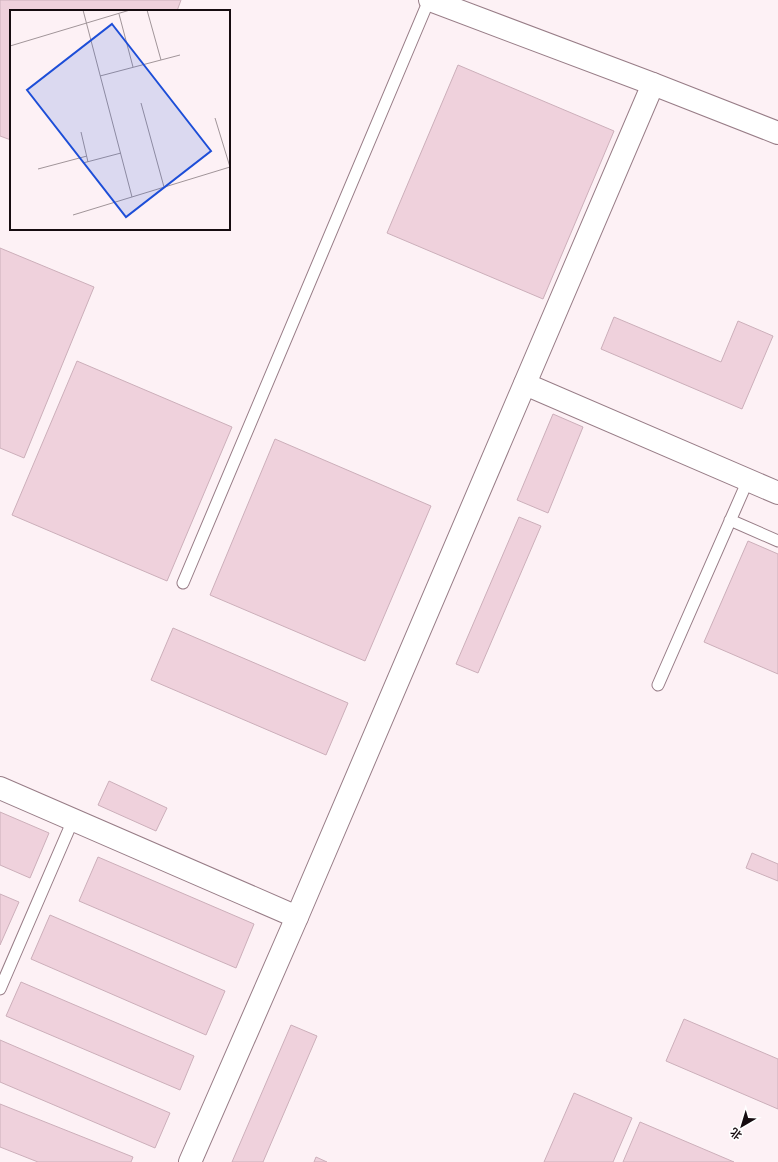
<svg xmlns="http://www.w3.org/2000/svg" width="778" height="1162" font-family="Jost,'Noto Sans SC',sans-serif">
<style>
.building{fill:#efd1dc;stroke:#ccafba}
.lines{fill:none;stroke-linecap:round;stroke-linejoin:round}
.service-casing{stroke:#987d87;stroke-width:13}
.minor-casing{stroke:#987d87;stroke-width:24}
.tertiary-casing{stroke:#987d87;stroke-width:24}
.service{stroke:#fff;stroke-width:11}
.minor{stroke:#fff;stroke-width:22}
.tertiary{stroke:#fff;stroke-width:22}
.inset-road{fill:none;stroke:#a19599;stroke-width:1}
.view{fill:#1d4ed8;fill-opacity:0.15;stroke:#1d4ed8;stroke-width:2}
.inset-edge{fill:none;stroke:#160c10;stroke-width:2}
</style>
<rect width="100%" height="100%" fill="#fdf1f5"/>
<path class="building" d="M 0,0 L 181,0 L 177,11 L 11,11 L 11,140 L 0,136 Z
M 458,65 L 614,131 L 543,299 L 387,233 Z
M 0,248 L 94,287 L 24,458 L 0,448 Z
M 614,317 L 721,362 L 738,321 L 773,336 L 742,409 L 601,349 Z
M 77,361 L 232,427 L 167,581 L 12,515 Z
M 553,414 L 583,427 L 548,513 L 517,500 Z
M 275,439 L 431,506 L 365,661 L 210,595 Z
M 519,517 L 541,526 L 478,673 L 456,664 Z
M 748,541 L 778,554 L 778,674 L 704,642 Z
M 173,628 L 348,703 L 326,755 L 151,680 Z
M 109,781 L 167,808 L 156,831 L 98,805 Z
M 0,812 L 49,833 L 30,878 L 0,865 Z
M 752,853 L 778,864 L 778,881 L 746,868 Z
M 98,857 L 254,924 L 236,968 L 79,901 Z
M 0,894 L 19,902 L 0,945 Z
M 50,915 L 225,991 L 206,1035 L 31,959 Z
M 21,982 L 194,1056 L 180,1090 L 6,1016 Z
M 684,1019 L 778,1059 L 778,1109 L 666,1061 Z
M 291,1025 L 317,1036 L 263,1162 L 232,1162 Z
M 0,1040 L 170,1113 L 155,1148 L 0,1082 Z
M 574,1093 L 632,1118 L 613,1162 L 544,1162 Z
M 0,1104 L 133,1157 L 131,1162 L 38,1162 L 0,1147 Z
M 640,1122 L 734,1162 L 623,1162 Z
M 316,1157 L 327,1162 L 314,1162 Z"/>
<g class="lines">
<defs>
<path id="service" d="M 730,520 L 778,541
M 183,583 L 429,0
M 658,685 L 748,480
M 0,989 L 73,820"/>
<path id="minor" d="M 430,0 L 653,84 L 778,133
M 525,384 L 778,493
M 0,788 L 297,917"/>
<path id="tertiary" d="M 190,1162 L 297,917 L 653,84"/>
</defs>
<use href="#service" class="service-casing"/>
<use href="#minor" class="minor-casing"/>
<use href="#tertiary" class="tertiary-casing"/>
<use href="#service" class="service"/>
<use href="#minor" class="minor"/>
<use href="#tertiary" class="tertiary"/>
</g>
<g transform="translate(10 10)">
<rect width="220" height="220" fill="#fdf1f5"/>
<path class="inset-road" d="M 73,0 L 122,187M 137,0 L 151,50M 109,4 L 123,57M 0,36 L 120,0M 90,66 L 170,45M 131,93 L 154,177M 205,108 L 220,157M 71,122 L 78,152M 73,153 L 111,143M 28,159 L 77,146M 63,205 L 220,157"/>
<path class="view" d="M 102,14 L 201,141 L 116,207 L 17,80 Z"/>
<rect width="220" height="220" class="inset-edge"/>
</g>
<g transform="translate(742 1126) rotate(218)" stroke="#ffffff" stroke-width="3" paint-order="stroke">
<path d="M0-3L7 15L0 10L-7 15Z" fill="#160c10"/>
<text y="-6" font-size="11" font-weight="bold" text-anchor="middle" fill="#160c10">北</text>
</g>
</svg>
